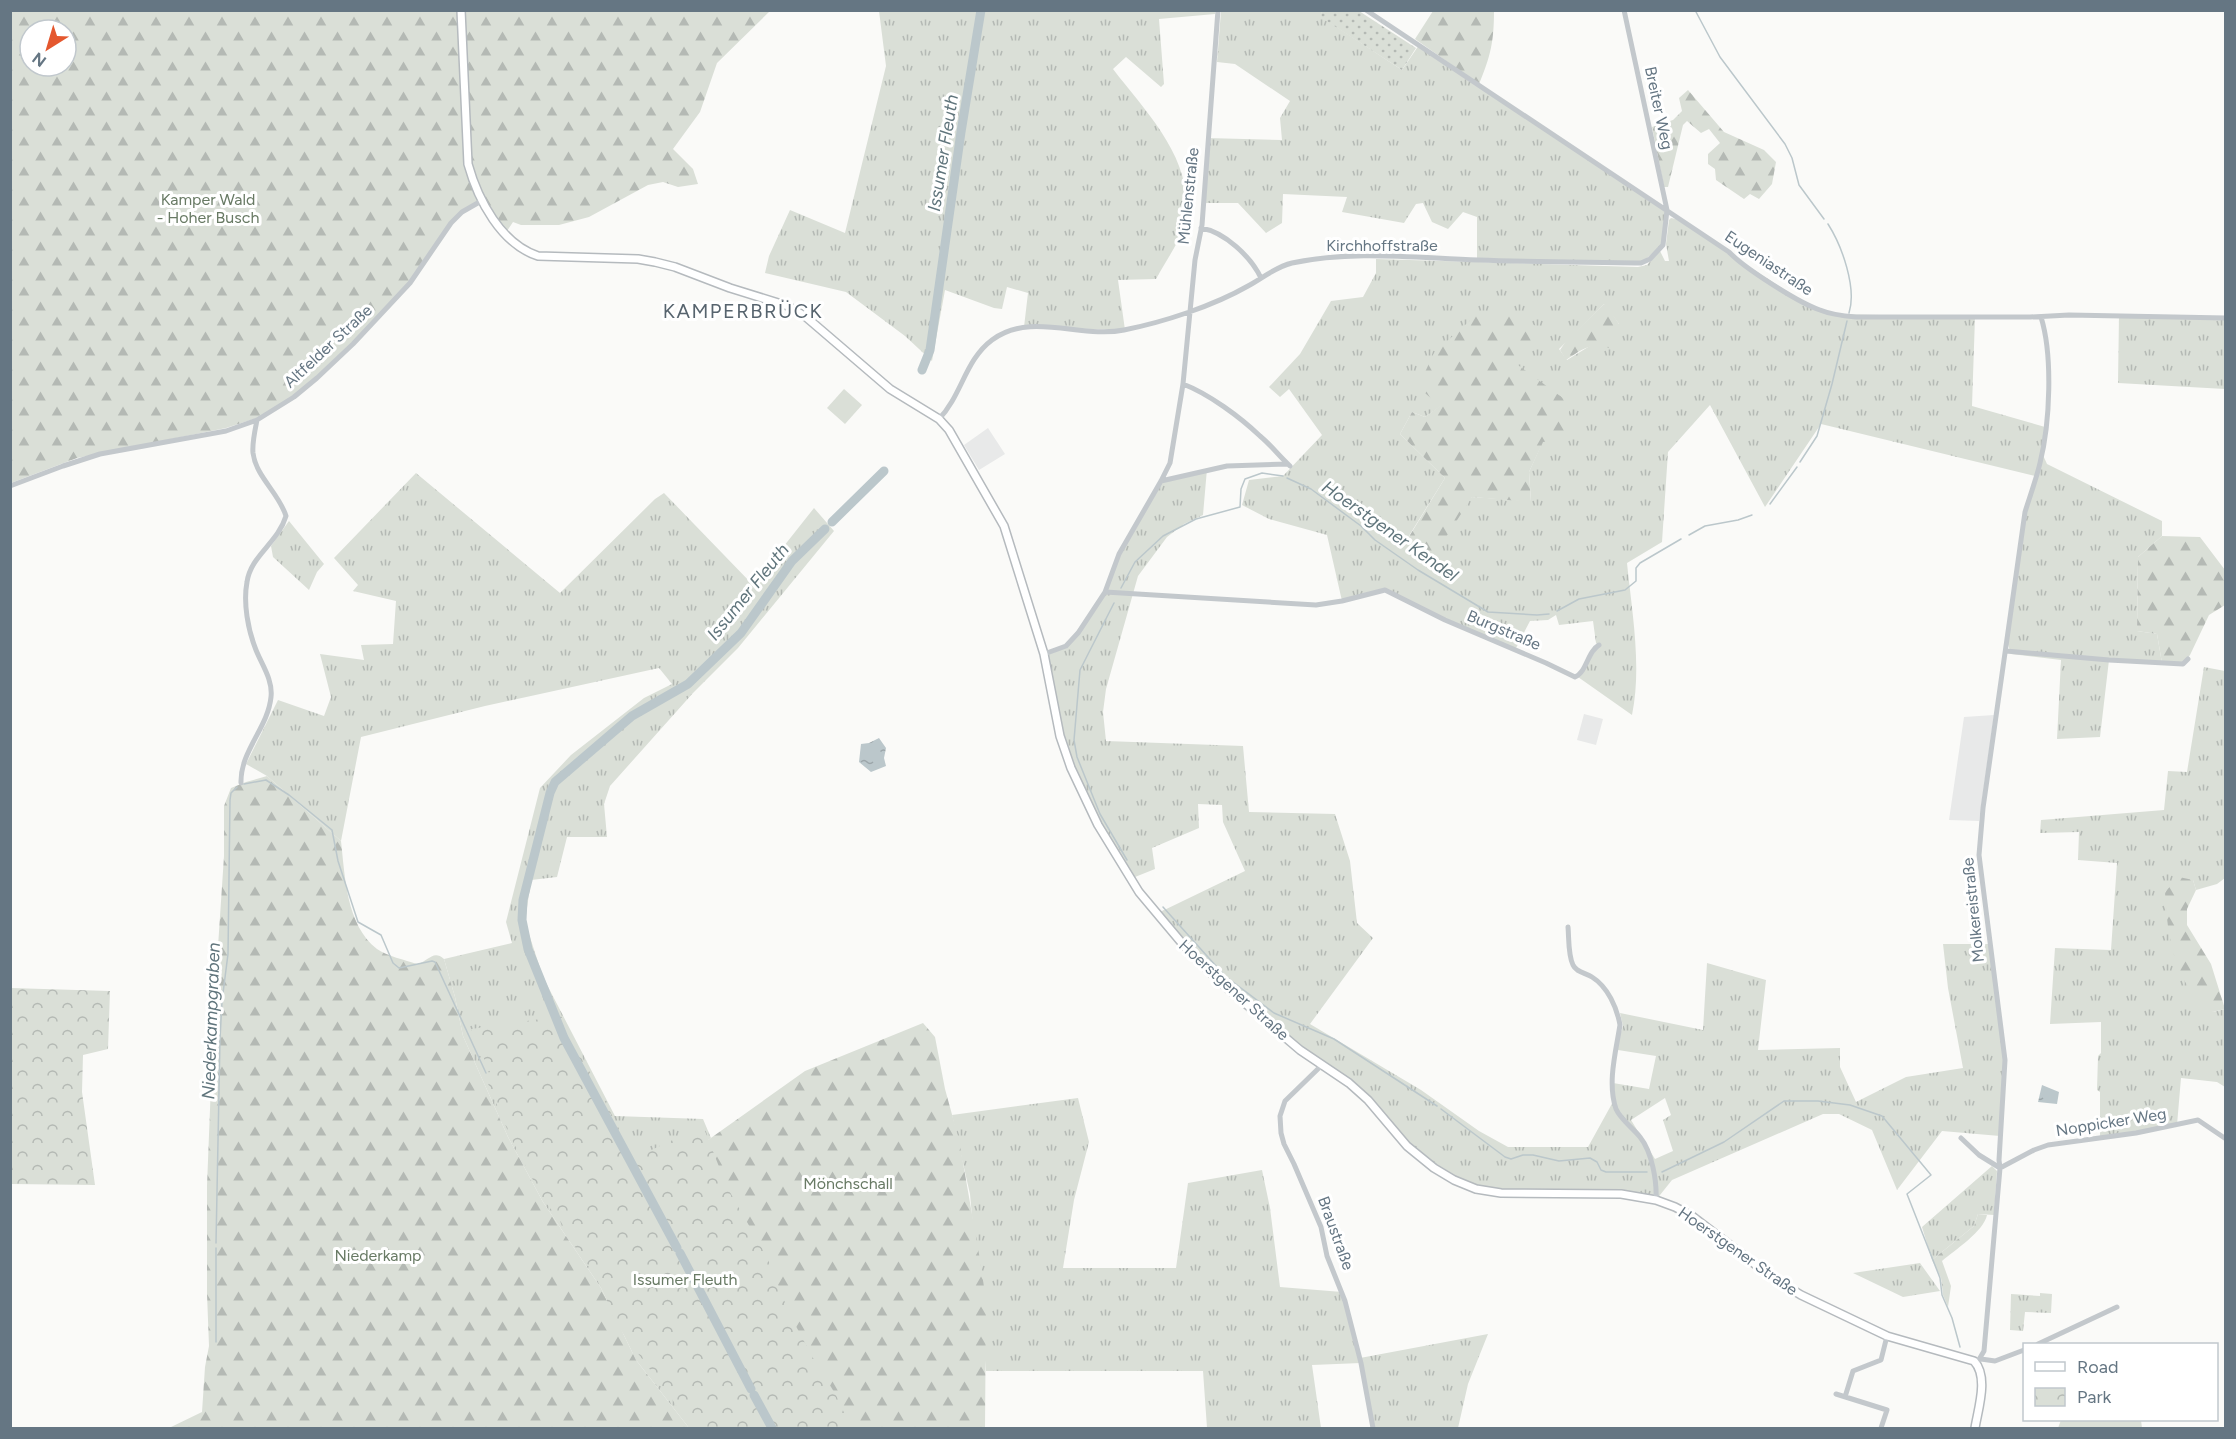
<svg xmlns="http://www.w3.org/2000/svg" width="2236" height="1439" font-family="Figtree,sans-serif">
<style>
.built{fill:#e8e9e9}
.grass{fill:url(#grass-tufts);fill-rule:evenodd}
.forest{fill:url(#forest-firs);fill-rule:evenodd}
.park{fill:url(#park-crowns)}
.garden{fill:url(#garden-dots)}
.pitch{fill:#dadfd7}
.water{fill:url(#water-ripples)}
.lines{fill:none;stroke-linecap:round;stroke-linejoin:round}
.stream{stroke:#bbc7cb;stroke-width:1.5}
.river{stroke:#bbc7cb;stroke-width:9}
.major-casing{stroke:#b5babe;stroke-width:10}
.minor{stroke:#c3c8cc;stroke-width:5}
.major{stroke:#fff;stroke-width:7}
.labels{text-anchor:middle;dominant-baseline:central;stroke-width:6;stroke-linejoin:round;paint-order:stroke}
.street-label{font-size:16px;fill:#657683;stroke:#fff}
.park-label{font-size:16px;fill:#687a64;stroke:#fff}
.water-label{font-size:18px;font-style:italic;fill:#60757c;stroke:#fff}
.quarter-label{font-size:20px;letter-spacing:1.5px;fill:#57646e;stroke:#fff}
</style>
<defs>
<pattern id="grass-tufts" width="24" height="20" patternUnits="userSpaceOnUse" patternTransform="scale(1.5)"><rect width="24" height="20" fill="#dadfd7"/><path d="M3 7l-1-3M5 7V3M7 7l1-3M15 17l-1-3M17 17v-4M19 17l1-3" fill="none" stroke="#b4b9b4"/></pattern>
<pattern id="forest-firs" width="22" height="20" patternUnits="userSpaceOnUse" patternTransform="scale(1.5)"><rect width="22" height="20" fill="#dadfd7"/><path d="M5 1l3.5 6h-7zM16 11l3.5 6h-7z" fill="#b4b9b4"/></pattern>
<pattern id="park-crowns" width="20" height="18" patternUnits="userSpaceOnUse" patternTransform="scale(1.5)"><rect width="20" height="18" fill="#dadfd7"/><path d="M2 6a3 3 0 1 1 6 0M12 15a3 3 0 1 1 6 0" fill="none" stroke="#b4b9b4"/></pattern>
<pattern id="garden-dots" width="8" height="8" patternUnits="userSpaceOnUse" patternTransform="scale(1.5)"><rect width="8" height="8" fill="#dadfd7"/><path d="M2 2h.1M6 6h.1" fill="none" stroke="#b4b9b4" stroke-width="1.8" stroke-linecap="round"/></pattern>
<pattern id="water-ripples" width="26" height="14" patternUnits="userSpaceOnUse" patternTransform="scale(1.5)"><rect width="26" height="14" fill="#bbc7cb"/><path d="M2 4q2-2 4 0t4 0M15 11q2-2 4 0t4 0" fill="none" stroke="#9ca6aa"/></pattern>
</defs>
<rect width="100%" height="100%" fill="#fafaf8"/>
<path class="built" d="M 988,428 L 1005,454 L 979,470 L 964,445 Z
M 1584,714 L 1603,719 L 1596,745 L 1577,740 Z
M 1994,715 L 1979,821 L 1949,820 L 1964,717 Z"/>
<path class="grass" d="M 1323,10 L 1320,16 L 1402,70 L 1419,45 L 1667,210 L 1663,245 L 1641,263 L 1477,260 L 1477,217 L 1463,212 L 1448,229 L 1432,222 L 1423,203 L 1416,204 L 1404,223 L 1342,212 L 1347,197 L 1283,194 L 1282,223 L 1266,233 L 1238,203 L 1203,203 L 1207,138 L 1282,140 L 1280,118 L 1290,101 L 1235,64 L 1217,62 L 1221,11 Z
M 879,11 L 1215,11 L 1215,14 L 1159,19 L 1164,84 L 1161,87 L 1126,57 L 1113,69 C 1149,116 1200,165 1183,229 C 1178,244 1164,264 1156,279 L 1118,280 L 1125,330 L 1024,327 L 1028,293 L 1007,287 L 1002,309 L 994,308 L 945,290 L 932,361 L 905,336 L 846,292 L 765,273 L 769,256 L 790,210 L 845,233 L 886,66 Z
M 1671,218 L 1676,219 L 1808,305 L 1831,314 L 1975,317 L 1972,406 L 2045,427 L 2042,453 L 2047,464 L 2162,521 L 2162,536 L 2138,557 L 2137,631 L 2157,634 L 2162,663 L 2109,660 L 2100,737 L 2057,739 L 2061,660 L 2011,654 L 2007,641 L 2025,512 L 2035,476 L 1821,424 L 1765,507 L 1710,405 L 1668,452 L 1662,542 L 1627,563 C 1632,613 1642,666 1632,715 L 1578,677 L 1599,646 L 1596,643 L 1593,621 L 1559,625 L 1556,615 L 1548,620 L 1530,621 L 1516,648 L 1501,644 L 1385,590 L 1342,601 L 1327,535 L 1269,519 L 1242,505 L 1249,480 L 1283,476 L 1322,435 L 1289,389 L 1280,397 L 1269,387 L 1300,354 L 1331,301 L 1363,297 L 1376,273 L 1376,259 L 1638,267 L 1647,265 L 1660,251 L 1665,261 L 1669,261 L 1666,244 L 1669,220 ZM 1604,304 L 1619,324 L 1603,345 L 1593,344 L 1567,360 L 1559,349 ZM 1441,406 L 1543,441 L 1529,472 L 1531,501 L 1472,497 L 1402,547 L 1445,478 L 1400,434 L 1412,412 L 1425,417 Z
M 2119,315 L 2225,318 L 2225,389 L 2118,383 Z
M 1207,469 L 1203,515 L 1184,524 L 1167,537 L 1138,576 L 1106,689 L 1103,712 L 1106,741 L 1243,746 L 1249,812 L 1335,814 L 1350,861 L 1357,923 L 1373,938 L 1310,1024 L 1421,1090 L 1479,1131 L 1508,1147 L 1588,1147 L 1614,1100 L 1613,1083 L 1649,1089 L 1656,1056 L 1618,1050 L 1616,1047 L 1623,1026 L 1620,1013 L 1703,1030 L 1707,963 L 1766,980 L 1758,1050 L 1840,1048 L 1840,1067 L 1856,1102 L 1906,1077 L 1963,1068 L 1948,988 L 1943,944 L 1990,944 L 2005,1060 L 2000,1136 L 1942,1131 L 1897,1190 L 1872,1130 L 1839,1114 L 1823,1114 L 1672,1180 L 1656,1200 L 1639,1196 L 1501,1193 L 1465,1185 L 1407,1146 L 1365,1100 L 1220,982 L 1156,914 L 1245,871 L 1223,822 L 1222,805 L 1198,804 L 1199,828 L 1152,848 L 1155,869 L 1130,879 L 1071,768 L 1060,736 L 1044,654 L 1066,646 L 1105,592 L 1119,554 L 1161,481 ZM 1665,1098 L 1671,1115 L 1663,1120 L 1673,1151 L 1655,1159 L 1631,1120 Z
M 416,473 L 560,593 L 655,499 L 664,493 L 753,585 L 814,508 L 834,531 L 738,648 L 693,693 L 610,786 L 604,804 L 607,837 L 567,837 L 557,877 L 531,880 L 525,922 L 543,977 L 615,1116 L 703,1119 L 711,1138 L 701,1145 L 843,1428 L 689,1428 L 636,1360 L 601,1288 L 543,1202 L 508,1137 L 463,1036 L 455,997 L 444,959 L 512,943 L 506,922 L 540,788 L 571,755 L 644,698 L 672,684 L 659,668 L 485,706 L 361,737 L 341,841 L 267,776 L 246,764 L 278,700 L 324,716 L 331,697 L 320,654 L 364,660 L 361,645 L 393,644 L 396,601 L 353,591 L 358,585 L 334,558 Z
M 289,521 L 324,564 L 317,572 L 309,590 L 273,557 L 271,546 Z
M 2204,667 L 2225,671 L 2225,878 L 2217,884 L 2196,890 L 2193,880 L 2165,892 L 2213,1012 L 2225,1009 L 2225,1087 L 2217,1082 L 2181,1078 L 2177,1125 L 2100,1138 L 2100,1092 L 2097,1090 L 2098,1056 L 2101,1053 L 2101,1022 L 2050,1024 L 2055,948 L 2111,950 L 2117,863 L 2078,860 L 2079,832 L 2040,833 L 2041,820 L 2164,810 L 2168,771 L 2187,772 Z
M 1078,1098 L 1089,1142 L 1074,1200 L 1063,1268 L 1176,1268 L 1188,1183 L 1262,1170 L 1270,1208 L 1280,1287 L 1342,1292 L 1360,1358 L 1488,1334 L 1468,1384 L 1458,1428 L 1375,1428 L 1361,1363 L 1312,1365 L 1321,1428 L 1207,1428 L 1203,1371 L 986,1371 L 970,1194 L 952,1115 Z
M 1992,1166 L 1997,1171 L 1994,1215 L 1978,1214 L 1974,1226 L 1932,1260 L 1922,1227 Z
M 1920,1263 L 1940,1291 L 1903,1297 L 1853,1273 Z
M 2040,1293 L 2052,1294 L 2051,1313 L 2025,1312 L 2023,1331 L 2010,1330 L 2011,1294 L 2040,1296 Z
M 2061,1420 L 2141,1420 L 2142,1428 L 2058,1428 Z"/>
<path class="forest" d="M 11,11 L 775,11 L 769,12 L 717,63 L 700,112 L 673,149 L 693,169 L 698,184 L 678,187 L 663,182 L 648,185 L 589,217 L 559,225 L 521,225 L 513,222 L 505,234 L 483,200 L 461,213 L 389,308 L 295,396 L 257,418 L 226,428 L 77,458 L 11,483 ZM 30,30 L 66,30 L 66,66 L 30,66 Z
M 1433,11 L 1494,11 C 1494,40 1491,56 1479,84 L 1415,39 Z
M 1688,90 L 1724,132 L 1764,150 L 1776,162 L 1772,184 L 1759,199 L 1750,194 L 1744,199 L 1716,180 L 1715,169 L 1708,164 L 1708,154 L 1720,143 L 1709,129 L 1701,133 L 1687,121 L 1683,125 L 1668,187 L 1664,187 L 1652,127 L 1673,120 L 1682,111 L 1679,98 Z
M 1604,304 L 1613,308 L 1611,312 L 1619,324 L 1621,335 L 1611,349 C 1593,340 1581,350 1566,360 L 1560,350 L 1566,341 Z
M 1516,311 L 1539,329 L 1515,363 L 1571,404 L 1562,439 L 1543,442 L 1529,472 L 1531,502 L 1472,497 L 1428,565 L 1402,548 L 1445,478 L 1400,434 L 1412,412 L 1425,417 L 1440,406 L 1418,387 L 1434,353 L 1475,316 Z
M 2162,536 L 2200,537 L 2225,570 L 2225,605 L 2209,615 L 2190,655 L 2183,664 L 2162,663 L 2157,634 L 2137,631 L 2138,557 Z
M 267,776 L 341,841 C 345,876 346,925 377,949 C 387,956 405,960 417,964 C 428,962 433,949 444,959 L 455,997 L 463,1036 L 508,1137 L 543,1202 L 601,1288 L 636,1360 L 689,1428 L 169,1428 L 202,1412 L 205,1367 L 209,1346 L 207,1294 L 207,1186 L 214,1007 L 224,856 L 224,806 L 231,788 L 246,782 Z
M 2179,877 L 2193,880 L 2196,890 L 2187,909 L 2187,925 L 2211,964 L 2225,1009 L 2213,1012 C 2174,987 2167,934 2165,892 Z
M 923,1023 L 935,1037 L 945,1089 L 959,1140 L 979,1254 L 986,1300 L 985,1428 L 843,1428 L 701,1145 L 805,1071 Z
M 1978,1214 L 1987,1215 C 1984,1231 1955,1250 1942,1261 L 1951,1286 L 1948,1307 L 1943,1295 L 1941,1278 L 1932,1260 L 1974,1226 Z"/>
<path class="park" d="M 11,988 L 110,991 L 108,1049 L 83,1055 L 82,1092 L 95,1185 L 11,1184 Z
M 561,1016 L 634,1158 L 703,1126 L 727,1187 L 767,1257 L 790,1315 L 813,1358 L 836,1395 L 851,1428 L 690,1428 L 672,1399 L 622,1332 L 611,1313 L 604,1292 L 595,1275 L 573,1244 L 561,1222 L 543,1199 L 510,1136 L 484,1074 L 490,1072 L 471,1029 Z"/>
<path class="garden" d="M 1323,11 L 1359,11 L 1416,48 L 1402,70 L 1319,16 Z"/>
<path class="pitch" d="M 844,389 L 862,405 L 845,424 L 827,408 Z"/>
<path class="water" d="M 879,738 L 886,748 L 884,758 L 886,766 L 871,772 L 859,762 L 861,744 L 869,743 Z
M 2042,1085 L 2059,1092 L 2057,1104 L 2038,1102 Z"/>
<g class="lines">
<path class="stream" d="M 1695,10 L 1720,57 L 1785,144 L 1792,158 L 1799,185 L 1824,219
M 1828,224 C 1842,246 1857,288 1849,313
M 1800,462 L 1817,436 L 1832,384 L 1847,321
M 1287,478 L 1311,489 L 1361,526 L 1375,540 L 1418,570 L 1488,612 L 1537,615 L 1549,614
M 1770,504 L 1797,467
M 1689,535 L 1705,526 L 1738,520 L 1752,515
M 1121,588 L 1135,562 L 1163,536 L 1196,519 L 1240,507 L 1241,489 L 1245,479 L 1262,473 L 1283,476
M 1114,603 L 1080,670 L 1074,740 L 1077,757 L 1100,814 L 1127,860
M 1557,611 L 1579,599 L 1625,590 L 1636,581 L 1636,568 L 1640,563 L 1681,539
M 244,784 L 266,780 L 289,795 L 332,830 L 338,861 L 358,922 L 381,935 L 393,963 L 399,968 L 432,961 L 435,962 L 486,1073
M 1163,907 L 1225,976 L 1274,1013 L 1334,1039 L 1437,1106
M 1441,1109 L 1505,1157 L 1511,1159 L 1523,1155 L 1533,1155 L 1559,1161 L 1590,1158 L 1597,1162 L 1601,1170 L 1606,1172 L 1647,1172
M 1662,1172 L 1724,1142 L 1784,1101 L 1818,1101 L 1850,1105 L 1882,1116 L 1931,1175 L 1907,1194 L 1940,1278 L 1942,1295 L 1952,1318 L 1960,1347
M 216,1243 L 220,1039 L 222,1001 L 228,954 L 230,800 L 231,793 L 237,787
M 216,1342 L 216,1248"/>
<path class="river" d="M 922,370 L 930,350 L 961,132 L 981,10
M 832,522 L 884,471
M 677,1248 L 564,1038 L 528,949 L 522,920 L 523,900 L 550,793 L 555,782 L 632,716 L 688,684 L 741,633 L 792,561 L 825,529
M 680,1253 L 751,1389
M 754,1395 L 772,1428"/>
<defs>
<path id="major" d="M 461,10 L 468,164 C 478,200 501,244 538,256 L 638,259 L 655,262 L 675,267 L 730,288 L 788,306 L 806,317 L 890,389 L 939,419 L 949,430 L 1004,526 L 1044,654 L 1060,736 L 1071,768 L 1098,825 L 1139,892 L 1186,948 L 1220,982 L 1300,1050 L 1349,1083 L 1368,1100 L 1407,1146 L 1434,1168 L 1454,1180 L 1476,1189 L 1501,1193 L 1621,1194 L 1656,1200 L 1675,1207 L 1692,1216 L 1773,1278 L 1801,1295 L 1887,1336 L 1974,1361 C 1989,1377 1978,1409 1975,1428"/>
</defs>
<use href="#major" class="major-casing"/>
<path class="minor" d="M 1366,10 L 1729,252 C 1744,268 1799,303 1820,310 C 1832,315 1844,316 1856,317 L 2030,317 L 2069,315 L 2226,318
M 1201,228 C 1225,232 1251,257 1261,278
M 1183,384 C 1209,394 1240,417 1260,436 C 1271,445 1279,456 1290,466
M 939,419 C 962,395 965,360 992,340 C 1031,311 1081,339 1124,330 C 1164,322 1213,306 1248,286 C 1263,278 1275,267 1292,263 C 1353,250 1416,258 1478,260 C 1532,262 1587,262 1641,263 L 1650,259 L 1663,245 L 1667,210 L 1624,10
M 1161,481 L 1227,466 L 1287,464
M 10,486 L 63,466 L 100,454 L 226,431 L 257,420 L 294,397 L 317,378 L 353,344 L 410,283 L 451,223 L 462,212 L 483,200
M 1105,592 L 1316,605 L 1342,601 L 1385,590 L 1445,620 L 1546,663 L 1575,677 C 1587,672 1587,652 1599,645
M 2006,651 L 2109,660 L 2183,664 L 2188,659
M 1044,654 L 1066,646 L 1078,633 L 1105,592 L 1119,554 L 1161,481 L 1170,463 L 1183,384 L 1195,260 L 1202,225 L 1218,10
M 241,783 C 240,751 268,728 271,697 C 273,680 262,665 256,650 C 248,630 243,603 247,582 C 251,555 278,543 286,516 C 279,493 256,477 253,453 C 252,443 255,430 257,420
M 1568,927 C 1569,938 1568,955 1573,965 C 1576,972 1586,973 1592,977 C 1608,987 1617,1008 1620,1025 C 1616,1051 1607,1083 1616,1109 C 1621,1120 1633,1128 1640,1137 C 1652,1152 1657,1181 1656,1200
M 1322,1065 L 1285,1101 L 1280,1116 L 1281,1133 L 1284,1144 L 1294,1164 L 1321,1227 L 1327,1256 L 1345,1301 L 1361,1363 L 1373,1428
M 1961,1138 L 1979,1155 L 2000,1168
M 2000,1168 L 2034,1150 L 2048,1145 L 2136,1133 L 2198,1120 L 2226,1139
M 2038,1344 L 2117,1307
M 1981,1359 L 1995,1361 L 2024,1350
M 1977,1363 L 1984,1351 L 2000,1168 L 1999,1160 L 2005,1060 L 1979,855 L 1983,808 L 2025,512 C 2030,496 2036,480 2040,463 C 2050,423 2053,356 2041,317
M 1836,1394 L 1887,1410 L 1881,1428
M 1845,1397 L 1853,1371 L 1881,1360 L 1887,1336"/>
<use href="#major" class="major"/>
</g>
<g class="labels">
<g class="street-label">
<text transform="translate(1659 108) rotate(78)">Breiter Weg</text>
<text transform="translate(1188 196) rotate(-84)">Mühlenstraße</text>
<text x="1382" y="245">Kirchhoffstraße</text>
<text transform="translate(1769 263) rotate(34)">Eugeniastraße</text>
<text transform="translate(328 346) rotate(-43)">Altfelder Straße</text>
<text transform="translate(1504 630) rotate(23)">Burgstraße</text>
<text transform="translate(1973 910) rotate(-96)">Molkereistraße</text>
<text transform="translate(1234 990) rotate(42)">Hoerstgener Straße</text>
<text transform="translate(2111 1122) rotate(-9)">Noppicker Weg</text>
<text transform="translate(1336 1233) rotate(70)">Braustraße</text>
<text transform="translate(1738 1251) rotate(35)">Hoerstgener Straße</text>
</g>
<g class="park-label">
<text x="208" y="199">Kamper Wald<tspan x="208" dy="18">- Hoher Busch</tspan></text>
<text x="848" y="1183">Mönchschall</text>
<text x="378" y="1255">Niederkamp</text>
<text x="685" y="1279">Issumer Fleuth</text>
</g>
<g class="water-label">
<text transform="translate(943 153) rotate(-81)">Issumer Fleuth</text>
<text transform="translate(1390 531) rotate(35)">Hoerstgener Kendel</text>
<text transform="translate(748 592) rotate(-51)">Issumer Fleuth</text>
<text transform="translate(211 1021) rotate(-88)">Niederkampgraben</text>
</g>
<g class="quarter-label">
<text x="743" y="311">KAMPERBRÜCK</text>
</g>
</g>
<rect width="2236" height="1439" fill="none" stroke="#657683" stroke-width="24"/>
<rect x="2023" y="1343" width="195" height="78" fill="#ffffff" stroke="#c1c8cd" stroke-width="1.5"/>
<rect x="2035" y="1362" width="30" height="9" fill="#ffffff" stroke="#c1c8cd" stroke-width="1.5"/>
<text x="2077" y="1373" font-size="18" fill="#657683">Road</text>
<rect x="2035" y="1388" width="30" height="18" fill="url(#park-crowns)" stroke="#c1c8cd" stroke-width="1.5"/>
<text x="2077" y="1403" font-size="18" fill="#657683">Park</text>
<g transform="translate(48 48) rotate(217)"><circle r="28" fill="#ffffff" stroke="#c1c8cd" stroke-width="1.5"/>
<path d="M0-4.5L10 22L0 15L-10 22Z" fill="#e4572e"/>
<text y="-9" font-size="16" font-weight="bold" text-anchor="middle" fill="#657683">N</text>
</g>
</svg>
